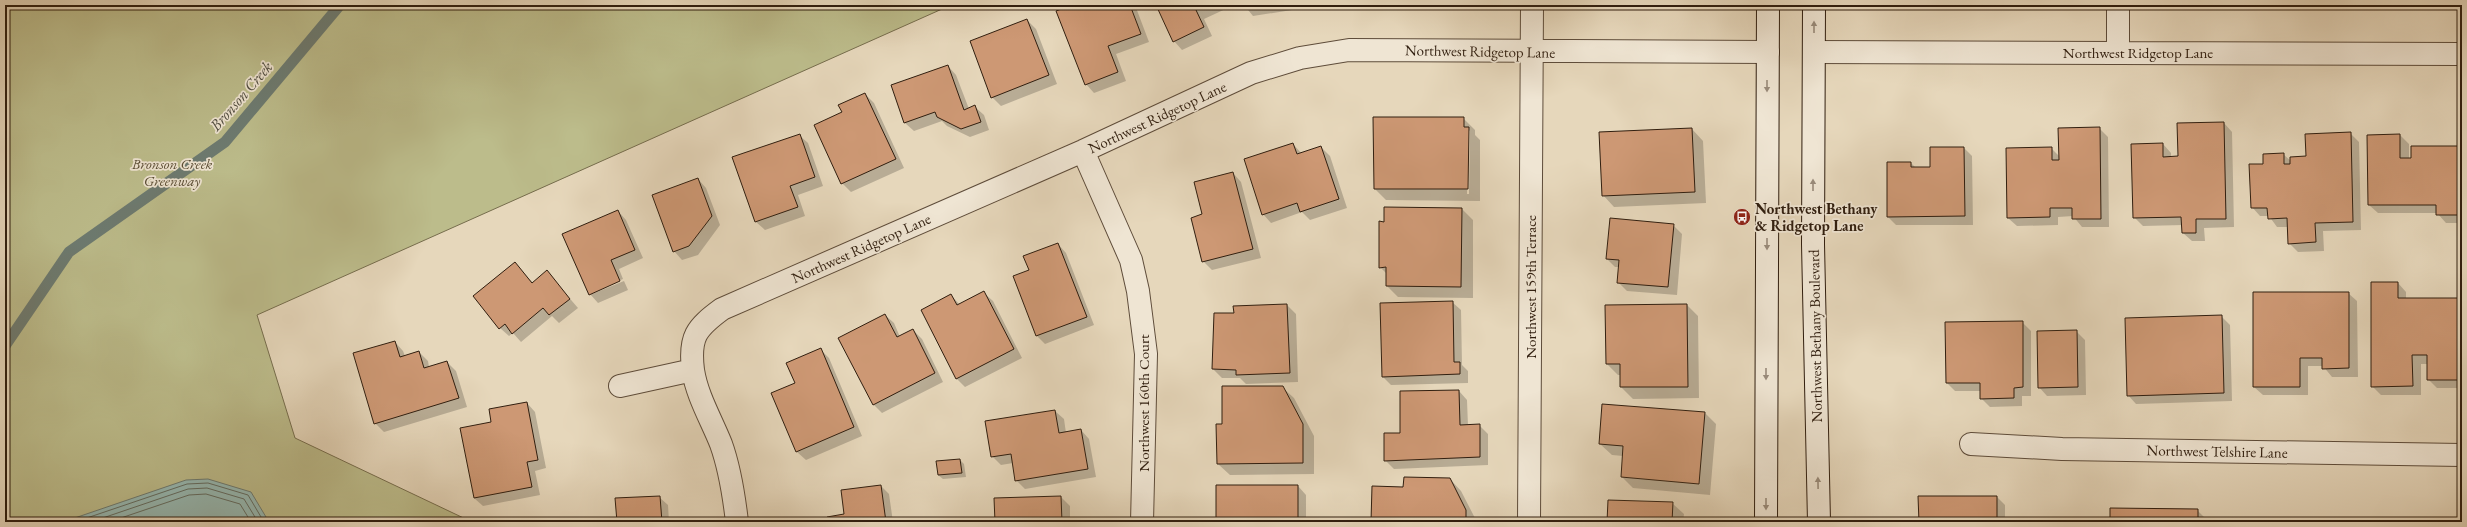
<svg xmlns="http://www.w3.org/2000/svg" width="2467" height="527" font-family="'EB Garamond',serif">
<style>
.green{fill:#bcbc8b;stroke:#766d4d}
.water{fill:#96b9b3;stroke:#6d7b71}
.shadow{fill:#0003;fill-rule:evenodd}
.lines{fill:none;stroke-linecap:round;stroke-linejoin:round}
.shore{stroke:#636c61;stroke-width:1}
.stream{stroke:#6d7b71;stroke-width:11}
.building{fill:#cd9874;stroke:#301e0f}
.minor-casing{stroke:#5e4c3a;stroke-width:24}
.secondary-casing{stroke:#301e0f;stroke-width:24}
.minor{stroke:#efe5d3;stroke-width:22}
.secondary{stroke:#efe5d3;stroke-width:22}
.oneway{fill:#998b7b}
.labels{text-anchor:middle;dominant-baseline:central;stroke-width:3.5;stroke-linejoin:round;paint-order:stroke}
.street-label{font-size:15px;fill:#301e0f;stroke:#efe5d3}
.park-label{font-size:15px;font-style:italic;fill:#5a4d34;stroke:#efe5d3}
.poi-label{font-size:15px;font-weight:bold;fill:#301e0f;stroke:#efe5d3;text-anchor:start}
.water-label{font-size:16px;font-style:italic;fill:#4f4c40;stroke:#efe5d3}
</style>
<rect width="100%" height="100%" fill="#e6d7bb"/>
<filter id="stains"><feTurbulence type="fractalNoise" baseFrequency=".005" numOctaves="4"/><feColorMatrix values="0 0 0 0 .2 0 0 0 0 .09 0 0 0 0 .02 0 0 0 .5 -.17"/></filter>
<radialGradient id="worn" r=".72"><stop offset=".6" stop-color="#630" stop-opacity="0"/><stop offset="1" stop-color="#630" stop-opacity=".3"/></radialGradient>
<path class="green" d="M 5,5 L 951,5 L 257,315 L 295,438 L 472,522 L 5,522 Z"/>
<path class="water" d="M 208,479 L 251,492 L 269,522 L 63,522 L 186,480 Z"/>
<path class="shadow" d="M 1075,5 L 1135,5 L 1149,42 L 1116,54 L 1126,81 L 1094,93 L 1086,84 Z
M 1157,5 L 1231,5 L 1232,6 L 1204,19 L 1212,36 L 1182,50 L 1174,41 Z
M 1244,5 L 1292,5 L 1292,10 L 1253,16 Z
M 1967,5 L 2036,5 L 2036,7 Z
M 1027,20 L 1036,29 L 1057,84 L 1001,106 L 992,97 Z
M 948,66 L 956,75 L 969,109 L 975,107 L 984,115 L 989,130 L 970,137 L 947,126 L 942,121 L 914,131 L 905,123 Z
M 865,94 L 874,103 L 904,168 L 851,192 L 842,183 Z
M 1463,118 L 1475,130 L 1475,135 L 1480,140 L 1480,201 L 1386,200 L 1375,189 ZM 1468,129 L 1470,131 L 1469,194 L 1467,194 Z
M 2224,123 L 2232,132 L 2234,227 L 2204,228 L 2205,241 L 2192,241 L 2183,233 L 2183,225 L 2143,226 L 2134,217 L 2163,144 L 2171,153 L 2171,157 L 2179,157 Z
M 2099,128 L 2108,137 L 2109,227 L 2082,227 L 2073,216 L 2058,217 L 2058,225 L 2017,226 L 2008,218 L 2051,148 L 2059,156 Z
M 1692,129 L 1703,141 L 1706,203 L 1614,207 L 1603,195 Z
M 2350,133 L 2359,142 L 2361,230 L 2323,231 L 2324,251 L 2298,252 L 2289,243 L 2289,227 L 2277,227 L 2269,216 L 2260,216 L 2252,207 L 2264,165 L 2283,154 L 2291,161 L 2307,157 Z
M 799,135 L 808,143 L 823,186 L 798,195 L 805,216 L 765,230 L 756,222 L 734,158 Z
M 2400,135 L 2409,144 L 2409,159 L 2462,147 L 2462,223 L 2446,223 L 2437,213 L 2378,213 L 2369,205 Z
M 1293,144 L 1302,154 L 1321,147 L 1330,156 L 1347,208 L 1310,220 L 1302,212 L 1271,223 L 1263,214 Z
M 1964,148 L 1972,156 L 1973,225 L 1896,225 L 1888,217 L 1911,163 L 1916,168 L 1931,168 Z
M 1233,173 L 1241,182 L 1261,258 L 1212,270 L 1203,261 Z
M 698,179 L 706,188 L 720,225 L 698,255 L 682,260 L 674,251 Z
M 1462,209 L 1473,220 L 1473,298 L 1398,297 L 1387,286 L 1387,274 L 1380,267 L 1385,223 Z
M 618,211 L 626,220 L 643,258 L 619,269 L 623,279 L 592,292 L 592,294 L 624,281 L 628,290 L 598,303 L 590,294 Z
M 1673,225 L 1682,234 L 1677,295 L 1627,291 L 1618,282 L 1620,267 L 1615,267 L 1607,259 Z
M 1058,244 L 1066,253 L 1094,325 L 1045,344 L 1037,336 L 1030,270 Z
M 515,264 L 533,283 L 547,272 L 578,308 L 559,323 L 552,316 L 521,342 L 513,333 L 509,336 L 500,328 Z
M 2398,283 L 2406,292 L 2406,299 L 2462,299 L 2462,388 L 2437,388 L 2428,379 L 2428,364 L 2421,364 L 2421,395 L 2381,395 L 2372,386 Z
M 984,293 L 993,301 L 1022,358 L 965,387 L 956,378 L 951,295 L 960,305 Z
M 2348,293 L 2357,301 L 2358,377 L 2332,377 L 2323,366 L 2308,366 L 2308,395 L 2263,395 L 2254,387 Z
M 1452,302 L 1461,310 L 1462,365 L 1468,371 L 1468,383 L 1391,385 L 1383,377 Z
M 1287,305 L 1296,314 L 1298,382 L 1246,384 L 1240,378 L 1222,378 L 1213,369 L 1235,314 Z
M 1687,305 L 1698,316 L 1699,398 L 1633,399 L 1621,387 L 1621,375 L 1618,375 L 1607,364 Z
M 885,315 L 894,323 L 900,337 L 913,330 L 922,339 L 943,382 L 882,413 L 874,405 Z
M 2221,316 L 2230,325 L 2232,401 L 2136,404 L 2128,395 Z
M 2022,322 L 2031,331 L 2031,396 L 2022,396 L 2022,406 L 1990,407 L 1981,398 L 1981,391 L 1955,391 L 1947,383 Z
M 2076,331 L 2085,340 L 2086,395 L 2047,396 L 2039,387 Z
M 395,342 L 403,351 L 405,356 L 419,352 L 428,361 L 429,367 L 447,362 L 456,371 L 467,407 L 384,432 L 375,423 Z
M 820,349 L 829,358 L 862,436 L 806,460 L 797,452 L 772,394 L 797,384 Z
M 1282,387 L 1294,398 L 1314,436 L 1314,474 L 1230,475 L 1218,464 L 1223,425 Z
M 1459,391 L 1467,400 L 1468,426 L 1479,425 L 1488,434 L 1488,465 L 1394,469 L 1385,460 L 1401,434 Z
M 527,403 L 535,412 L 546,468 L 535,471 L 540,495 L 483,506 L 474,498 L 492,423 Z
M 1055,411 L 1064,419 L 1066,433 L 1081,430 L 1089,439 L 1096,477 L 1025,489 L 1016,480 L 1013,463 L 1001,465 L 992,456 Z
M 1705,413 L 1716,424 L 1710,495 L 1633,488 L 1622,477 L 1623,456 L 1612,455 L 1600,444 Z
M 960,460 L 964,464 L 966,477 L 943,479 L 938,475 L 937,462 Z
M 1450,479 L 1461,491 L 1477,522 L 1372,522 L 1404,488 Z
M 881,486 L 889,494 L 893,522 L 829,522 L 846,515 Z
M 1298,486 L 1306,495 L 1306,522 L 1217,522 Z
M 659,497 L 668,505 L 669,522 L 618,522 Z
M 1061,497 L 1070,506 L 1070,522 L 996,522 Z
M 1997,497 L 2005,505 L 2005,522 L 1920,522 Z
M 1672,503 L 1684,514 L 1683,522 L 1608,522 Z
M 2197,510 L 2206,519 L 2206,522 L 2111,522 Z"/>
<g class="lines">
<path class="shore" d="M 75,522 L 187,484 L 208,483 L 248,495 L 264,522
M 91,522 L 188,489 L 207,488 L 244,499 L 258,522
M 109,522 L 189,495 L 206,494 L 240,504 L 251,522"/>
<path class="stream" d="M 5,346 L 69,252 L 225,142 L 340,5"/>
</g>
<path class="building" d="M 1072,5 L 1130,5 L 1141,34 L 1108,46 L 1118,72 L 1085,85 L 1056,11 Z
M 1156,5 L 1208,5 L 1196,10 L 1204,27 L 1173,42 Z
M 1243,5 L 1262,5 L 1243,8 Z
M 1027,19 L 1049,75 L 991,98 L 970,41 Z
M 948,65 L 964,110 L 975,105 L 981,122 L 961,129 L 937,117 L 935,112 L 904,123 L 891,85 Z
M 865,93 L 896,159 L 841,184 L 814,125 L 842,112 L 838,105 Z
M 1373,117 L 1464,117 L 1464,127 L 1469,127 L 1468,189 L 1374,189 Z
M 2224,122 L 2226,219 L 2196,219 L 2196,233 L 2182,233 L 2181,217 L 2133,218 L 2131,144 L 2163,143 L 2163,157 L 2178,156 L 2177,123 Z
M 2100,127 L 2101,219 L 2072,219 L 2072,208 L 2050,208 L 2050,217 L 2007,218 L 2006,148 L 2052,147 L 2052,160 L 2059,160 L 2058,128 Z
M 1692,128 L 1695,192 L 1602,196 L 1599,132 Z
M 2351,132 L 2353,222 L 2315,223 L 2316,242 L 2288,244 L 2287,218 L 2268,219 L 2267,208 L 2251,208 L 2249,164 L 2263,164 L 2263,154 L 2284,153 L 2284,164 L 2290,164 L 2290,157 L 2306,156 L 2305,134 Z
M 800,134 L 815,177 L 790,186 L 798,207 L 755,222 L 732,157 Z
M 2400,134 L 2400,158 L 2411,158 L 2411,146 L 2462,146 L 2462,215 L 2436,215 L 2436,205 L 2368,205 L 2367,135 Z
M 1293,143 L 1297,154 L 1321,146 L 1339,199 L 1300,212 L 1297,203 L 1262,215 L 1244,159 Z
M 1930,147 L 1964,147 L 1965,216 L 1887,217 L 1887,162 L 1911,162 L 1911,167 L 1930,167 Z
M 1233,172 L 1253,249 L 1202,262 L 1191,218 L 1202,214 L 1194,182 Z
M 698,178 L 712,216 L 689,246 L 673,252 L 652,195 Z
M 1384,207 L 1462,208 L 1461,287 L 1386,286 L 1386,267 L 1379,268 L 1379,221 L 1384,222 Z
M 618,210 L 635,250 L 611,260 L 620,281 L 589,295 L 562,234 Z
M 1610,218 L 1674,224 L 1668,287 L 1617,283 L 1619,260 L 1606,259 Z
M 1058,243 L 1087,317 L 1036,336 L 1013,276 L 1029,270 L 1023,256 Z
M 515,262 L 532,283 L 547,270 L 570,299 L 549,315 L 543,308 L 512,334 L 505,324 L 499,329 L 473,296 Z
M 2371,282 L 2398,282 L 2398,298 L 2462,298 L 2462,380 L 2427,380 L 2427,355 L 2412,355 L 2413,386 L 2371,387 Z
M 984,291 L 1014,349 L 956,379 L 921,310 L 951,294 L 957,305 Z
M 2253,292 L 2349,292 L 2349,368 L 2322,369 L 2322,358 L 2300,358 L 2300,387 L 2253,387 Z
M 1453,301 L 1454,362 L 1460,362 L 1460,374 L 1382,377 L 1380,303 Z
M 1287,304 L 1290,373 L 1236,375 L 1236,370 L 1212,369 L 1214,313 L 1234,313 L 1233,306 Z
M 1687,304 L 1688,387 L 1620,387 L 1620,364 L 1606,364 L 1605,305 Z
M 885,314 L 897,337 L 913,329 L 935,373 L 873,405 L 838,338 Z
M 2222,315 L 2224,393 L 2127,396 L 2125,318 Z
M 2023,321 L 2023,387 L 2014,388 L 2014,398 L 1980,399 L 1980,383 L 1946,383 L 1945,322 Z
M 2077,330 L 2078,387 L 2038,388 L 2037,331 Z
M 395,341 L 400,357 L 419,351 L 424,368 L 447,361 L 459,398 L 374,424 L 353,353 Z
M 821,348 L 854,427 L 796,452 L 771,393 L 795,383 L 786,363 Z
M 1222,386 L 1283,386 L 1303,424 L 1303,463 L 1217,464 L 1216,424 L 1222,424 Z
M 1459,390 L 1460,425 L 1480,424 L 1480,457 L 1384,461 L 1384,433 L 1400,433 L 1400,391 Z
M 527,402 L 538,460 L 527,462 L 532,487 L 474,498 L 460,428 L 491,422 L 489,409 Z
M 1602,404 L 1705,412 L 1699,484 L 1621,477 L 1623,446 L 1599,444 Z
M 1055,410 L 1059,433 L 1081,429 L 1088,469 L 1015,481 L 1011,454 L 991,457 L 985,421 Z
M 960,459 L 962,473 L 938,475 L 936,461 Z
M 1404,477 L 1450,478 L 1466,510 L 1466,522 L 1371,522 L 1372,486 L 1403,487 Z
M 881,485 L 886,522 L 828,522 L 827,517 L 844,514 L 841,490 Z
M 1216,485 L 1298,485 L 1298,522 L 1216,522 Z
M 660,496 L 662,522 L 617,522 L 615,498 Z
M 1061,496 L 1062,522 L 995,522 L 994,498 Z
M 1918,496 L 1997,496 L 1997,522 L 1919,522 Z
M 1608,500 L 1673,502 L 1672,522 L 1607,522 Z
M 2110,508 L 2198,509 L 2198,522 L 2110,522 Z"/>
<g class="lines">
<defs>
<path id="minor" d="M 2118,5 L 2118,52
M 1814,52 L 2462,54
M 1083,151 L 1131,260 L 1138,291 L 1146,354 L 1142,522
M 693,370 C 697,396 711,419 721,444 C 730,469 734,496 737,522
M 620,386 L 693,370 C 689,337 696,328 722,309 L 1083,151 L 1251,73 L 1300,58 L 1349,50 L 1768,52
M 1971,444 L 2062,449 L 2462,455
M 1529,522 L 1532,5"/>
<path id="secondary" d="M 1814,5 L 1813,244 L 1819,522
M 1766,522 L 1768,5"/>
</defs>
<use href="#minor" class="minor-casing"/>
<use href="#secondary" class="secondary-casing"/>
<use href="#minor" class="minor"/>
<use href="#secondary" class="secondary"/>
</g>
<defs><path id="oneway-solid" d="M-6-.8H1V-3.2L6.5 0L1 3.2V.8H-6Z"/></defs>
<g class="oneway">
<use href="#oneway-solid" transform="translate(1814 27) rotate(-90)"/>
<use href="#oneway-solid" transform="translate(1767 86) rotate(90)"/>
<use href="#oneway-solid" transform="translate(1813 185) rotate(-90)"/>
<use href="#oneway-solid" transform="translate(1767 244) rotate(90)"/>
<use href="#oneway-solid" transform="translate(1766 374) rotate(90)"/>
<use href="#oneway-solid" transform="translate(1818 483) rotate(-91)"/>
<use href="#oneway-solid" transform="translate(1766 504) rotate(90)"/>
</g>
<defs>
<symbol id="bus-disc" viewBox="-11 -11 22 22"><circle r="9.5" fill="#8f2418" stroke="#efe5d3"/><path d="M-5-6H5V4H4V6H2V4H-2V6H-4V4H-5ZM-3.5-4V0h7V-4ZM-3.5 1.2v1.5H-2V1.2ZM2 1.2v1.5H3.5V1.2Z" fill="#fff"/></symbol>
</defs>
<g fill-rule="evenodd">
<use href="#bus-disc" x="1732" y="207" width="20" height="20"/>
</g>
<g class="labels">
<g class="street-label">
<text transform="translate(1480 51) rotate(1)">Northwest Ridgetop Lane</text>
<text x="2138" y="52">Northwest Ridgetop Lane</text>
<text transform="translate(1157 117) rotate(-25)">Northwest Ridgetop Lane</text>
<text transform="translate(861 248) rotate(-24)">Northwest Ridgetop Lane</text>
<text transform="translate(1530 287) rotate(-90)">Northwest 159th Terrace</text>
<text transform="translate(1815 336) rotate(-91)">Northwest Bethany Boulevard</text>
<text transform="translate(1143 403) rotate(-90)">Northwest 160th Court</text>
<text transform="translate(2217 451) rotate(1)">Northwest Telshire Lane</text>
</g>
<g class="park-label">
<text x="172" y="163">Bronson Creek<tspan x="172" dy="17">Greenway</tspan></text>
</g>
<g class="poi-label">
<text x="1755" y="208">Northwest Bethany<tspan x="1755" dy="17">&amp; Ridgetop Lane</tspan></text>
</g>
<g class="water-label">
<text transform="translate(241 96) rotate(-49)">Bronson Creek</text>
</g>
</g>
<rect width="2467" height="527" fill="none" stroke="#e6d7bb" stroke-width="20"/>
<rect x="6" y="6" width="2455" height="515" fill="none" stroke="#301e0f" stroke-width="2"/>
<rect x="10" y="10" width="2447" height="507" fill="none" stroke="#301e0f"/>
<rect width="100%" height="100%" filter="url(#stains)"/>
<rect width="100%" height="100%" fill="url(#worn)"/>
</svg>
